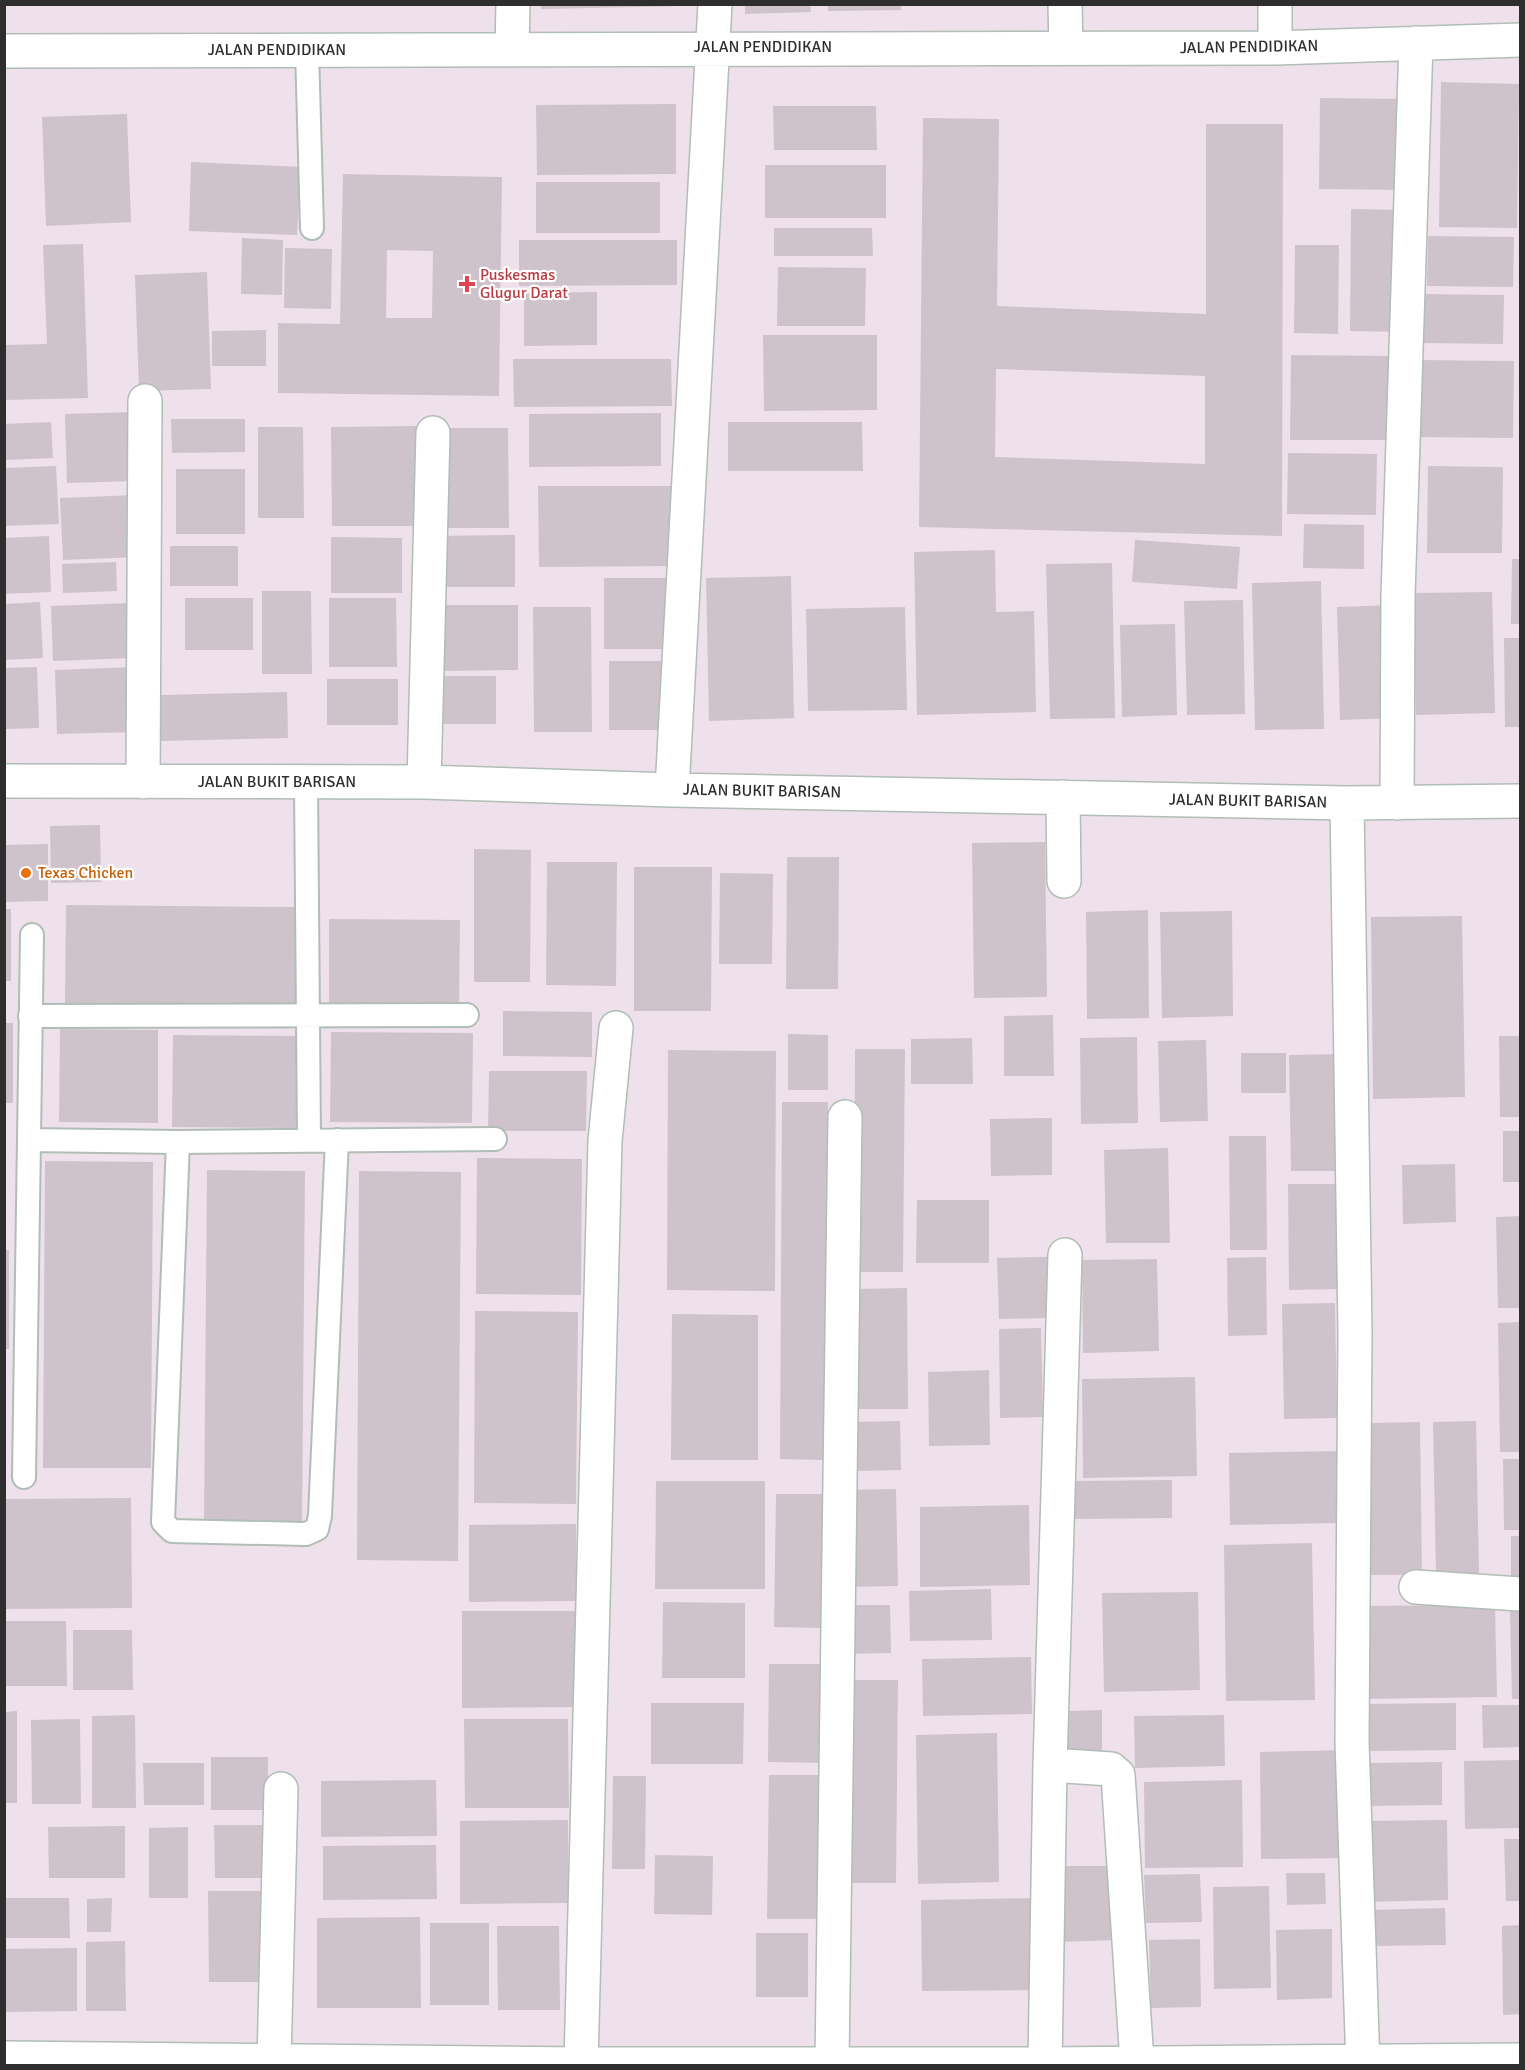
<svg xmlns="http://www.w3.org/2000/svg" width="1525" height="2070" font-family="Signika,sans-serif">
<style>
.building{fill:#cec2cb;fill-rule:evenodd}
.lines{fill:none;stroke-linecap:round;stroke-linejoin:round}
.lane-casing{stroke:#b1bdb7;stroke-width:26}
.street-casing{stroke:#b1bdb7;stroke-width:36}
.lane{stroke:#fff;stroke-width:22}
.street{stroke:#fff;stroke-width:33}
.health-dot{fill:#e0444e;stroke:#fff;stroke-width:2}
.food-dot{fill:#e8710a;stroke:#fff;stroke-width:2}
.labels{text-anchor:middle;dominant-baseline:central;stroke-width:4.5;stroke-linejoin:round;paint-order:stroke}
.street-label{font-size:16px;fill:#2e2e2e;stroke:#fff}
.health-label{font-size:16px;fill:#be3a42;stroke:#fff;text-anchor:start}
.food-label{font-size:16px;fill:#c56008;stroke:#fff;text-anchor:start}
</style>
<rect width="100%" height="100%" fill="#eee1eb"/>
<path class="building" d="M 541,4 L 683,4 L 683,6 L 541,9 Z
M 745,4 L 810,4 L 811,12 L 745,14 Z
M 828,4 L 901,4 L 901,10 L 828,11 Z
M 1441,82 L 1519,84 L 1517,228 L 1439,227 Z
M 1320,98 L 1408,99 L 1408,190 L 1319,189 Z
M 676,104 L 676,174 L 537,175 L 536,105 Z
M 773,106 L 876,106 L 877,150 L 774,150 Z
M 127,114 L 131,222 L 46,226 L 42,117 Z
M 923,118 L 999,119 L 997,306 L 1206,314 L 1206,124 L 1283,124 L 1282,536 L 919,527 ZM 996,369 L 1205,376 L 1205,464 L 995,457 Z
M 191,162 L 301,167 L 297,235 L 189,231 Z
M 765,165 L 886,165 L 886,218 L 765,218 Z
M 343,174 L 502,177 L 499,396 L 278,393 L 278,323 L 340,324 ZM 387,250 L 433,251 L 432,318 L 386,318 Z
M 536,182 L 660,182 L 660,233 L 536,233 Z
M 1351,209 L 1405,210 L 1403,332 L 1350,331 Z
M 774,228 L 872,228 L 873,256 L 774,256 Z
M 1428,236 L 1514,237 L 1513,287 L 1427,286 Z
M 242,238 L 283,240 L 282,295 L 241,294 Z
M 519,240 L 677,240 L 677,285 L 519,286 Z
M 83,244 L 88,398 L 4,400 L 4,345 L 47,344 L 43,245 Z
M 1295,245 L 1339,245 L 1338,334 L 1294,333 Z
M 285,248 L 332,249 L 331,309 L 284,308 Z
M 778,267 L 866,268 L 865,326 L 777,326 Z
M 207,272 L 211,389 L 139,391 L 135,275 Z
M 597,292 L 597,345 L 524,346 L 524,293 Z
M 1421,294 L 1504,295 L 1503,344 L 1420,343 Z
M 266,330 L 266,366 L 212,366 L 212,331 Z
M 763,335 L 877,335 L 877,410 L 764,411 Z
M 1291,355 L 1391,356 L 1390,440 L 1290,440 Z
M 513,359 L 671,359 L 672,406 L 514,407 Z
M 1414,360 L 1514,361 L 1513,438 L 1412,437 Z
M 134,412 L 136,481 L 67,483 L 65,414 Z
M 661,413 L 661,466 L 529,467 L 529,414 Z
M 171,419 L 245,419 L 245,452 L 172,453 Z
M 51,422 L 53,458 L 4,460 L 4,424 Z
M 728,422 L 862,422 L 863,471 L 728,471 Z
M 417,426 L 417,526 L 332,526 L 331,427 Z
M 258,427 L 303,427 L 304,518 L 258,518 Z
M 440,428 L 508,428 L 509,528 L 440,528 Z
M 1288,453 L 1377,454 L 1376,515 L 1287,514 Z
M 56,466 L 59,524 L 4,526 L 4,468 Z
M 1428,466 L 1503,467 L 1502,553 L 1427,553 Z
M 176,469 L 245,469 L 245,534 L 176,534 Z
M 538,486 L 672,486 L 672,566 L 539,567 Z
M 136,495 L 139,557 L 63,560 L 60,498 Z
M 1304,524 L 1364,525 L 1364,569 L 1303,568 Z
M 515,535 L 515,587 L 437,587 L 437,536 Z
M 49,536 L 51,592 L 4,594 L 4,538 Z
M 331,537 L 402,538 L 402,593 L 331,593 Z
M 1135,540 L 1240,547 L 1237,589 L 1132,582 Z
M 170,546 L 238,546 L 238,586 L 170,586 Z
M 995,550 L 996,612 L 1034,611 L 1036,712 L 917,715 L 914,552 Z
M 1512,559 L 1520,559 L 1520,624 L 1511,624 Z
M 116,562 L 117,591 L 63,593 L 62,564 Z
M 1112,563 L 1115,718 L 1050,719 L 1046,564 Z
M 791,576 L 794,718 L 709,721 L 706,578 Z
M 604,578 L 672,578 L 673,649 L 604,649 Z
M 1321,581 L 1324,729 L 1255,730 L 1252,583 Z
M 262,591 L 311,591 L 312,674 L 262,674 Z
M 1492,592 L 1495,713 L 1416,715 L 1414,593 Z
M 185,598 L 253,598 L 253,650 L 185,650 Z
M 329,598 L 396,598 L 397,667 L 329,667 Z
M 1243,600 L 1245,714 L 1187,715 L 1184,601 Z
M 40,602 L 43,658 L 4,660 L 4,604 Z
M 131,603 L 133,658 L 53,661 L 51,606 Z
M 440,605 L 518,605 L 518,670 L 440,671 Z
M 1395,605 L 1396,718 L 1340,720 L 1337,607 Z
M 533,607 L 591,607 L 592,732 L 534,732 Z
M 905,607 L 907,710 L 808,711 L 806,609 Z
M 1175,624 L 1177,715 L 1122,717 L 1120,625 Z
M 1504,638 L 1520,638 L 1520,727 L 1505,727 Z
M 609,661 L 664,661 L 665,730 L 609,730 Z
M 37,667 L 39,728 L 4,729 L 4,668 Z
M 135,667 L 137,732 L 57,734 L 55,670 Z
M 438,676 L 496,676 L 496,724 L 438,724 Z
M 327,679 L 398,679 L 398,725 L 327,725 Z
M 287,692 L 288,738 L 159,741 L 158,695 Z
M 100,825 L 101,882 L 51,883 L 50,826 Z
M 1045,842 L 1047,997 L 974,998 L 972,843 Z
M 48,844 L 48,901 L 4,902 L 4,845 Z
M 474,849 L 531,850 L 530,982 L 474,982 Z
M 787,857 L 839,857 L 838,989 L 786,989 Z
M 547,862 L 617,862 L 616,986 L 546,985 Z
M 634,867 L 712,867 L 711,1011 L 634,1011 Z
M 720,873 L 773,874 L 772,964 L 719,964 Z
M 66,905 L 296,907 L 295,1006 L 65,1004 Z
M 4,909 L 11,909 L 11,981 L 4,981 Z
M 1148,910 L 1149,1018 L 1087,1019 L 1086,912 Z
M 1232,911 L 1233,1016 L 1162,1018 L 1160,912 Z
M 1462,916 L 1465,1097 L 1373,1099 L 1371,917 Z
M 329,919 L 460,920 L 459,1006 L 329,1005 Z
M 503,1011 L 592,1012 L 592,1057 L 503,1056 Z
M 1053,1015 L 1054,1076 L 1004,1076 L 1004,1016 Z
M 4,1023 L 13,1023 L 13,1103 L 4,1103 Z
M 60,1029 L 158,1030 L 158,1123 L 59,1122 Z
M 331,1032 L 473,1033 L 472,1123 L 330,1122 Z
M 788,1034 L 828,1035 L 828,1090 L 788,1090 Z
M 173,1035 L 302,1036 L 301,1128 L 172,1127 Z
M 1499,1036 L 1520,1036 L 1520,1117 L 1500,1117 Z
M 1137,1037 L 1138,1123 L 1081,1124 L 1080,1038 Z
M 972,1038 L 973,1084 L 911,1084 L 911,1039 Z
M 1206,1040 L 1208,1121 L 1160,1122 L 1158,1041 Z
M 855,1049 L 905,1049 L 903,1272 L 854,1272 Z
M 668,1050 L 776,1051 L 775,1291 L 667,1290 Z
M 1241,1053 L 1286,1053 L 1286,1093 L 1241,1093 Z
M 1338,1054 L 1340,1171 L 1291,1171 L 1289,1055 Z
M 489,1071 L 587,1071 L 586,1131 L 488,1131 Z
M 782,1102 L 828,1102 L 825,1460 L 780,1459 Z
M 1052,1118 L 1052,1175 L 991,1176 L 990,1119 Z
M 1503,1131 L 1520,1131 L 1520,1182 L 1503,1182 Z
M 1229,1136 L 1266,1136 L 1267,1250 L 1230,1250 Z
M 1168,1148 L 1170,1243 L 1106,1243 L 1104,1150 Z
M 477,1158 L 582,1159 L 581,1295 L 476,1294 Z
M 45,1161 L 153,1162 L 151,1468 L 43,1468 Z
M 1455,1164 L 1456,1222 L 1403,1224 L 1402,1165 Z
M 207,1170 L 305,1171 L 302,1527 L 204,1527 Z
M 359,1171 L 461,1172 L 458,1561 L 357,1560 Z
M 1288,1184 L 1340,1184 L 1342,1289 L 1289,1290 Z
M 917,1200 L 989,1200 L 989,1263 L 916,1263 Z
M 1520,1216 L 1520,1308 L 1498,1308 L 1496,1217 Z
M 4,1250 L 9,1250 L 9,1349 L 4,1349 Z
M 1047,1257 L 1048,1318 L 999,1319 L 997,1258 Z
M 1266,1257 L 1267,1335 L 1228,1336 L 1227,1258 Z
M 1157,1259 L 1159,1351 L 1083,1353 L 1082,1260 Z
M 907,1288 L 908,1409 L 855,1409 L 853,1289 Z
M 1335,1303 L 1337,1418 L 1284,1419 L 1282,1304 Z
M 475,1311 L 578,1312 L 576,1504 L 474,1503 Z
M 672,1314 L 758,1315 L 758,1460 L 671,1460 Z
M 1520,1322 L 1520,1452 L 1500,1452 L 1498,1323 Z
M 1041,1328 L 1043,1417 L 1000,1418 L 999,1329 Z
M 989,1370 L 990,1445 L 929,1446 L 928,1372 Z
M 1195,1377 L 1197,1476 L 1083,1478 L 1082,1379 Z
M 900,1421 L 901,1470 L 856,1471 L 855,1422 Z
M 1476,1421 L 1479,1574 L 1436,1575 L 1433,1422 Z
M 1420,1422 L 1422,1575 L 1369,1575 L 1367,1423 Z
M 1339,1451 L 1340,1523 L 1230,1525 L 1229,1453 Z
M 1503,1459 L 1520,1459 L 1520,1530 L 1504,1530 Z
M 1172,1480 L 1172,1518 L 1071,1519 L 1071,1481 Z
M 656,1481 L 765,1481 L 765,1589 L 655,1589 Z
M 896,1489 L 898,1586 L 844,1587 L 842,1490 Z
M 776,1494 L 823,1494 L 823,1628 L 774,1627 Z
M 131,1498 L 132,1608 L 4,1609 L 4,1499 Z
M 1029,1505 L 1030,1585 L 920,1587 L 920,1507 Z
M 576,1524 L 576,1601 L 469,1602 L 469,1525 Z
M 1511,1536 L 1520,1536 L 1520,1581 L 1511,1581 Z
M 1312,1543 L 1315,1700 L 1226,1701 L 1224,1545 Z
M 991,1589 L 992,1640 L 910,1641 L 909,1591 Z
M 1198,1592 L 1200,1690 L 1104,1692 L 1102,1593 Z
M 663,1602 L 745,1603 L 745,1678 L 662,1678 Z
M 846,1605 L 890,1605 L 891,1653 L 847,1654 Z
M 1495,1605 L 1497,1697 L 1361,1699 L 1360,1606 Z
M 462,1611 L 576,1611 L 577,1707 L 462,1708 Z
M 1510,1611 L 1520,1611 L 1520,1699 L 1512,1699 Z
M 4,1621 L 66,1621 L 67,1686 L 4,1686 Z
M 73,1630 L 132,1630 L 133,1690 L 73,1690 Z
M 1031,1657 L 1032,1714 L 923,1716 L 922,1659 Z
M 769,1664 L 828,1664 L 827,1763 L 768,1762 Z
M 848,1680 L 898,1680 L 896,1883 L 847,1883 Z
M 651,1703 L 744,1703 L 743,1764 L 651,1764 Z
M 1456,1703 L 1456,1750 L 1366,1751 L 1365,1704 Z
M 1482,1705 L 1520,1705 L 1520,1747 L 1483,1748 Z
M 1102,1710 L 1102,1765 L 1065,1765 L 1064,1711 Z
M 17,1711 L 17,1803 L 4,1803 L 4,1712 Z
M 135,1715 L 136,1808 L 92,1808 L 92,1716 Z
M 1224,1715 L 1225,1766 L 1135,1768 L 1134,1716 Z
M 80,1719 L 81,1804 L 32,1804 L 31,1720 Z
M 464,1719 L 568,1719 L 569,1808 L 465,1808 Z
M 997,1733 L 999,1882 L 918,1884 L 916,1735 Z
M 1346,1750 L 1348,1858 L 1261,1859 L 1260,1752 Z
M 211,1757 L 268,1757 L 268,1810 L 211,1810 Z
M 1520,1760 L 1520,1828 L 1465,1829 L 1464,1761 Z
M 1442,1762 L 1442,1805 L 1367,1806 L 1367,1763 Z
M 143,1763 L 204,1763 L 204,1805 L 144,1805 Z
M 769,1775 L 824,1775 L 823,1919 L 767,1919 Z
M 613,1776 L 646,1776 L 645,1869 L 612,1869 Z
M 436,1780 L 437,1836 L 321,1837 L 321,1781 Z
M 1242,1780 L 1243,1867 L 1145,1868 L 1144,1782 Z
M 568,1820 L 568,1903 L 460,1904 L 460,1821 Z
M 1447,1820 L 1448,1900 L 1366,1902 L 1365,1821 Z
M 214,1825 L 264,1825 L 264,1878 L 215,1878 Z
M 125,1826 L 125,1878 L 49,1878 L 48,1827 Z
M 188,1827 L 188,1898 L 149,1898 L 149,1828 Z
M 1504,1839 L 1520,1839 L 1520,1901 L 1506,1901 Z
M 436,1845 L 437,1899 L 323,1900 L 323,1846 Z
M 655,1855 L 713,1856 L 712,1915 L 654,1914 Z
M 1057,1866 L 1120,1866 L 1121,1940 L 1058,1942 Z
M 1286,1873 L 1325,1873 L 1326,1904 L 1287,1905 Z
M 1200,1874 L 1202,1922 L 1146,1923 L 1144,1875 Z
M 1269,1886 L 1271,1988 L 1214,1989 L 1213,1887 Z
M 208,1891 L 264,1891 L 265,1982 L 209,1982 Z
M 5,1898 L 69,1898 L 70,1938 L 5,1938 Z
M 112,1898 L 111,1932 L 87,1932 L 87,1899 Z
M 1038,1898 L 1040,1990 L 922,1991 L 921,1900 Z
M 1445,1908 L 1446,1945 L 1371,1946 L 1370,1910 Z
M 420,1917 L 421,2008 L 317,2008 L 317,1918 Z
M 430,1923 L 489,1923 L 489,2005 L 430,2005 Z
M 1520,1925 L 1520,2014 L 1503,2015 L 1502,1926 Z
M 497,1926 L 559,1926 L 560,2010 L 498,2010 Z
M 1332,1929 L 1332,1998 L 1277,2000 L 1276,1930 Z
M 756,1933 L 808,1933 L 808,1997 L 756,1997 Z
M 1200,1939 L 1201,2007 L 1151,2008 L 1149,1940 Z
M 125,1941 L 126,2011 L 86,2011 L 86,1942 Z
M 77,1948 L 77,2011 L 4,2012 L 4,1949 Z"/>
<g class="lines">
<defs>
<path id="lane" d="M 307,50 L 312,228
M 306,783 L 309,1140
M 30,1016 L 467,1015
M 29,1140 L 178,1142 L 495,1139
M 178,1142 L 163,1522 L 172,1531 L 306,1534 L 317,1529 L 320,1516 L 337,1140
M 24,1477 L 32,935"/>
<path id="street" d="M 1065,4 L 1066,48
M 512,48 L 513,4
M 1275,48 L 1275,4
M 4,51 L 1275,48 L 1520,40
M 4,781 L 424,782 L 672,790 L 1347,803 L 1520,801
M 143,782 L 145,401
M 424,782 L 433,433
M 672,790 L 715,4
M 1063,797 L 1064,881
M 1347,803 L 1355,1332 L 1352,1742 L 1363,2066
M 1397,803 L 1398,596 L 1416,43
M 1416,1587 L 1520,1594
M 1050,1765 L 1111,1769 L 1118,1775 L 1137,2062
M 4,2058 L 581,2064 L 1045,2064 L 1520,2060
M 274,2061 L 281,1789
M 832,2063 L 845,1117
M 581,2064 L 605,1141 L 616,1028
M 1045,2064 L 1050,1765 L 1065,1255"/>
</defs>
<use href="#lane" class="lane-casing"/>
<use href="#street" class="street-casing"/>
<use href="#lane" class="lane"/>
<use href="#street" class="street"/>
</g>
<path class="health-dot" d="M464 275h6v6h6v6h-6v6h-6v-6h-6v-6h6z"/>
<circle class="food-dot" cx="26" cy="873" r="6"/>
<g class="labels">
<g class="street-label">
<text x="763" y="47">JALAN PENDIDIKAN</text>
<text transform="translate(1249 47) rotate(-1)">JALAN PENDIDIKAN</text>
<text x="277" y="50">JALAN PENDIDIKAN</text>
<text x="277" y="782">JALAN BUKIT BARISAN</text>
<text transform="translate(762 791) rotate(1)">JALAN BUKIT BARISAN</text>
<text transform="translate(1248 801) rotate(1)">JALAN BUKIT BARISAN</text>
</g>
<g class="health-label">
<text x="480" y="275">Puskesmas<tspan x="480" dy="18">Glugur Darat</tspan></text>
</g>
<g class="food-label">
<text x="38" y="873">Texas Chicken</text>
</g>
</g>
<rect width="1525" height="2070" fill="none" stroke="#2e2e2e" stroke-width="12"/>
</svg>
